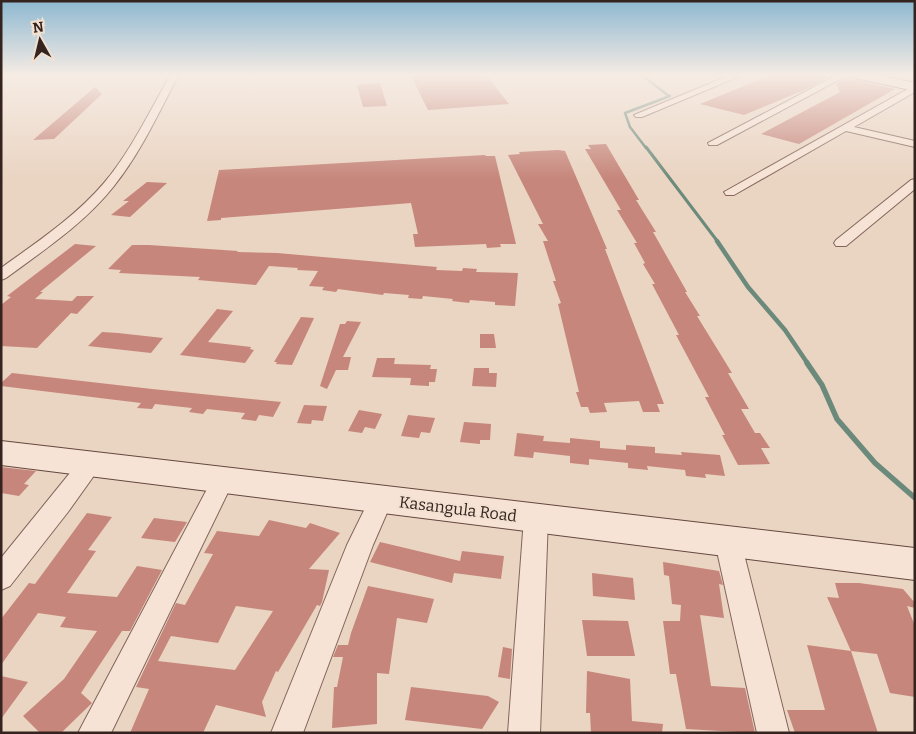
<svg xmlns="http://www.w3.org/2000/svg" width="916" height="734" font-family="Bitter,serif">
<style>
.lines{fill:none;stroke-linecap:round;stroke-linejoin:round}
.stream-far3{stroke:#6c8a7b;stroke-width:2.5}
.stream-far2{stroke:#6c8a7b;stroke-width:3}
.stream-far1{stroke:#6c8a7b;stroke-width:4.5}
.stream{stroke:#6c8a7b;stroke-width:5.5}
.building{fill:#c6867b;fill-rule:evenodd}
.street-casing{stroke:#83655b;stroke-width:2}
.secondary-casing{stroke:#65473e;stroke-width:2}
.street{fill:#f6e3d5;fill-rule:evenodd}
.secondary{fill:#f6e3d5;fill-rule:evenodd}
.labels{text-anchor:middle;dominant-baseline:central;stroke-width:4;stroke-linejoin:round;paint-order:stroke}
.near-street-label{font-size:16px;fill:#34231e;stroke:#f2e0d1}
</style>
<rect width="100%" height="100%" fill="#ead4c2"/>
<g class="lines">
<path class="stream-far3" d="M 643,76 L 665,93
M 646,148 L 630,127 L 625,113 L 670,96 L 666,94"/>
<path class="stream-far2" d="M 646,147 L 718,242"/>
<path class="stream-far1" d="M 717,241 L 748,287 L 785,330 L 808,364"/>
<path class="stream" d="M 807,363 L 822,385 L 837,419 L 875,463 L 915,498"/>
</g>
<path class="building" d="M 411,76 L 487,76 L 509,104 L 428,110 Z
M 768,76 L 830,76 L 809,88 L 744,115 L 700,104 Z
M 848,76 L 855,76 L 859,81 L 895,89 L 799,144 L 761,134 L 840,92 L 836,84 Z
M 380,83 L 387,106 L 363,107 L 357,85 Z
M 95,87 L 102,94 L 54,139 L 33,140 Z
M 606,144 L 639,200 L 636,200 L 656,232 L 653,232 L 687,292 L 685,292 L 700,316 L 697,316 L 732,373 L 728,373 L 749,409 L 741,409 L 755,433 L 760,433 L 770,448 L 761,448 L 770,464 L 738,465 L 722,435 L 725,435 L 705,397 L 709,397 L 676,335 L 679,335 L 652,284 L 655,284 L 643,264 L 645,263 L 634,243 L 637,243 L 617,210 L 621,210 L 585,149 L 591,149 L 588,145 Z
M 558,150 L 565,151 L 607,249 L 605,249 L 664,404 L 657,404 L 660,412 L 643,412 L 639,401 L 604,403 L 607,412 L 590,413 L 588,407 L 581,407 L 576,392 L 579,392 L 558,304 L 561,303 L 553,281 L 556,281 L 543,241 L 548,241 L 538,224 L 543,224 L 508,155 L 520,154 L 519,152 Z
M 485,155 L 486,156 L 495,156 L 516,244 L 500,244 L 501,247 L 487,248 L 486,244 L 415,247 L 413,234 L 418,234 L 411,203 L 221,218 L 221,220 L 207,221 L 219,170 Z
M 147,182 L 167,183 L 130,217 L 111,215 L 129,201 L 123,201 Z
M 75,244 L 96,246 L 40,292 L 43,292 L 35,299 L 72,301 L 77,296 L 94,296 L 77,314 L 71,313 L 37,348 L 1,346 L 1,305 L 11,297 L 7,296 Z
M 132,245 L 149,245 L 238,251 L 237,252 L 277,253 L 437,267 L 436,270 L 462,271 L 463,268 L 477,269 L 476,272 L 518,273 L 515,306 L 495,305 L 495,302 L 470,300 L 469,303 L 452,301 L 453,299 L 423,296 L 422,299 L 408,298 L 409,295 L 384,293 L 383,295 L 338,289 L 336,292 L 322,290 L 324,287 L 309,286 L 318,271 L 297,270 L 298,268 L 269,266 L 256,285 L 198,280 L 200,277 L 119,273 L 121,270 L 108,269 Z
M 217,309 L 233,311 L 208,342 L 251,347 L 250,349 L 254,350 L 245,363 L 180,355 Z
M 301,317 L 314,318 L 292,365 L 276,364 L 277,362 L 274,362 Z
M 347,321 L 361,322 L 343,357 L 351,357 L 348,370 L 336,370 L 327,389 L 320,386 L 340,324 L 345,324 Z
M 102,332 L 118,333 L 163,338 L 151,353 L 88,346 Z
M 480,334 L 494,334 L 496,348 L 480,348 Z
M 377,358 L 395,358 L 394,364 L 431,365 L 430,369 L 437,369 L 435,382 L 429,382 L 429,386 L 410,385 L 411,378 L 372,377 Z
M 474,368 L 489,368 L 489,373 L 497,373 L 496,387 L 472,386 Z
M 12,373 L 152,389 L 281,402 L 273,417 L 259,415 L 256,421 L 241,419 L 245,413 L 207,409 L 203,414 L 189,412 L 192,408 L 155,404 L 152,409 L 137,408 L 141,403 L 1,386 L 1,383 Z
M 304,405 L 327,406 L 323,421 L 312,420 L 311,424 L 297,423 Z
M 359,410 L 382,414 L 375,429 L 365,427 L 362,433 L 348,431 Z
M 408,415 L 435,418 L 430,433 L 421,432 L 419,438 L 401,436 Z
M 464,422 L 491,424 L 490,440 L 480,440 L 480,444 L 460,442 Z
M 517,433 L 544,436 L 543,441 L 570,443 L 570,438 L 600,441 L 600,448 L 626,450 L 626,445 L 655,447 L 655,453 L 682,455 L 681,452 L 720,455 L 725,476 L 705,474 L 706,478 L 686,476 L 685,470 L 647,466 L 648,470 L 628,468 L 628,463 L 589,459 L 589,465 L 570,463 L 570,456 L 534,452 L 533,458 L 514,456 Z
M 1,467 L 36,471 L 24,484 L 29,485 L 19,496 L 1,493 Z
M 87,513 L 112,517 L 88,550 L 96,551 L 67,593 L 117,597 L 137,566 L 162,570 L 130,631 L 122,631 L 81,693 L 92,703 L 91,704 L 61,733 L 40,733 L 23,716 L 64,679 L 97,631 L 60,627 L 66,617 L 38,613 L 1,665 L 1,619 L 29,583 L 35,584 Z
M 154,518 L 187,522 L 175,542 L 141,538 Z
M 269,520 L 306,528 L 310,523 L 340,533 L 309,569 L 329,570 L 322,602 L 320,606 L 317,605 L 278,672 L 276,671 L 262,702 L 266,717 L 216,705 L 203,733 L 130,733 L 149,689 L 136,687 L 176,603 L 185,605 L 213,554 L 204,553 L 217,531 L 259,536 ZM 236,606 L 273,611 L 235,670 L 158,661 L 171,636 L 218,643 Z
M 380,542 L 460,561 L 462,551 L 504,556 L 501,579 L 454,573 L 452,583 L 370,562 Z
M 663,562 L 719,571 L 723,585 L 719,584 L 724,618 L 700,615 L 711,686 L 745,688 L 755,733 L 686,729 L 676,674 L 670,674 L 663,621 L 680,621 L 681,605 L 672,604 L 669,576 L 664,575 Z
M 592,573 L 633,578 L 635,600 L 593,596 Z
M 835,583 L 859,583 L 903,589 L 915,603 L 915,608 L 907,606 L 915,626 L 915,697 L 890,693 L 877,654 L 851,651 L 827,597 L 839,598 Z
M 368,586 L 434,599 L 427,623 L 397,618 L 389,674 L 377,673 L 377,724 L 332,728 L 334,687 L 337,687 L 343,657 L 333,657 L 338,645 L 348,645 L 351,633 Z
M 582,620 L 628,621 L 635,656 L 587,656 Z
M 807,645 L 851,651 L 878,733 L 795,733 L 787,710 L 825,710 Z
M 503,647 L 512,649 L 510,679 L 498,677 Z
M 587,671 L 630,679 L 632,721 L 663,724 L 662,733 L 591,733 L 590,713 L 586,713 Z
M 1,676 L 28,682 L 1,719 Z
M 411,687 L 488,696 L 499,702 L 482,729 L 405,720 Z"/>
<g class="lines">
<defs>
<path id="street" d="M 170,76 L 178,76 C 158,114 141,152 114,186 C 85,223 44,250 6,278 L 1,280 L 1,268 C 37,242 75,217 104,183 C 131,151 149,112 170,76 Z
M 728,76 L 740,76 L 642,117 L 636,117 L 634,115 Z
M 835,76 L 846,76 L 717,145 L 709,145 L 708,143 Z
M 915,85 L 915,92 L 854,127 L 915,141 L 915,147 L 846,131 L 734,195 L 726,195 L 724,192 Z
M 915,179 L 915,189 L 846,246 L 836,246 L 834,243 L 836,240 L 911,180 Z
M 90,456 L 98,458 L 101,464 L 98,470 L 68,512 L 10,586 L 1,590 L 1,558 L 82,458 Z
M 223,471 L 231,474 L 234,480 L 111,733 L 78,733 L 215,474 Z
M 381,490 L 389,492 L 393,499 L 373,545 L 303,733 L 271,733 L 347,545 L 373,492 Z
M 536,508 L 545,511 L 548,518 L 540,733 L 508,733 L 524,518 L 527,511 Z
M 728,531 L 737,535 L 741,542 L 789,733 L 757,733 L 715,542 L 719,535 Z"/>
<path id="secondary" d="M 857,76 L 882,76 L 915,83 L 915,91 L 859,79 Z
M 1,441 L 915,548 L 915,580 L 1,465 Z"/>
</defs>
<use href="#street" class="street-casing"/>
<use href="#secondary" class="secondary-casing"/>
<use href="#street" class="street"/>
<use href="#secondary" class="secondary"/>
</g>
<linearGradient id="sky" x2="0" y2="1"><stop stop-color="#8db8d1"/><stop offset="0.42" stop-color="#f6ece4"/><stop offset="1" stop-color="#f6ece4" stop-opacity="0"/></linearGradient>
<rect width="916" height="179" fill="url(#sky)"/>
<g class="labels">
<g class="near-street-label">
<text transform="translate(458 509) rotate(7)">Kasangula Road</text>
</g>
</g>
<rect width="916" height="734" fill="none" stroke="#34231e" stroke-width="5"/>
<g transform="translate(40 40) rotate(352)" stroke="#f2e0d1" stroke-width="4" paint-order="stroke">
<path d="M0-4L9 19L0 12L-9 19Z" fill="#34231e"/>
<text y="-8" font-size="14" font-weight="bold" text-anchor="middle" fill="#34231e">N</text>
</g>
</svg>
